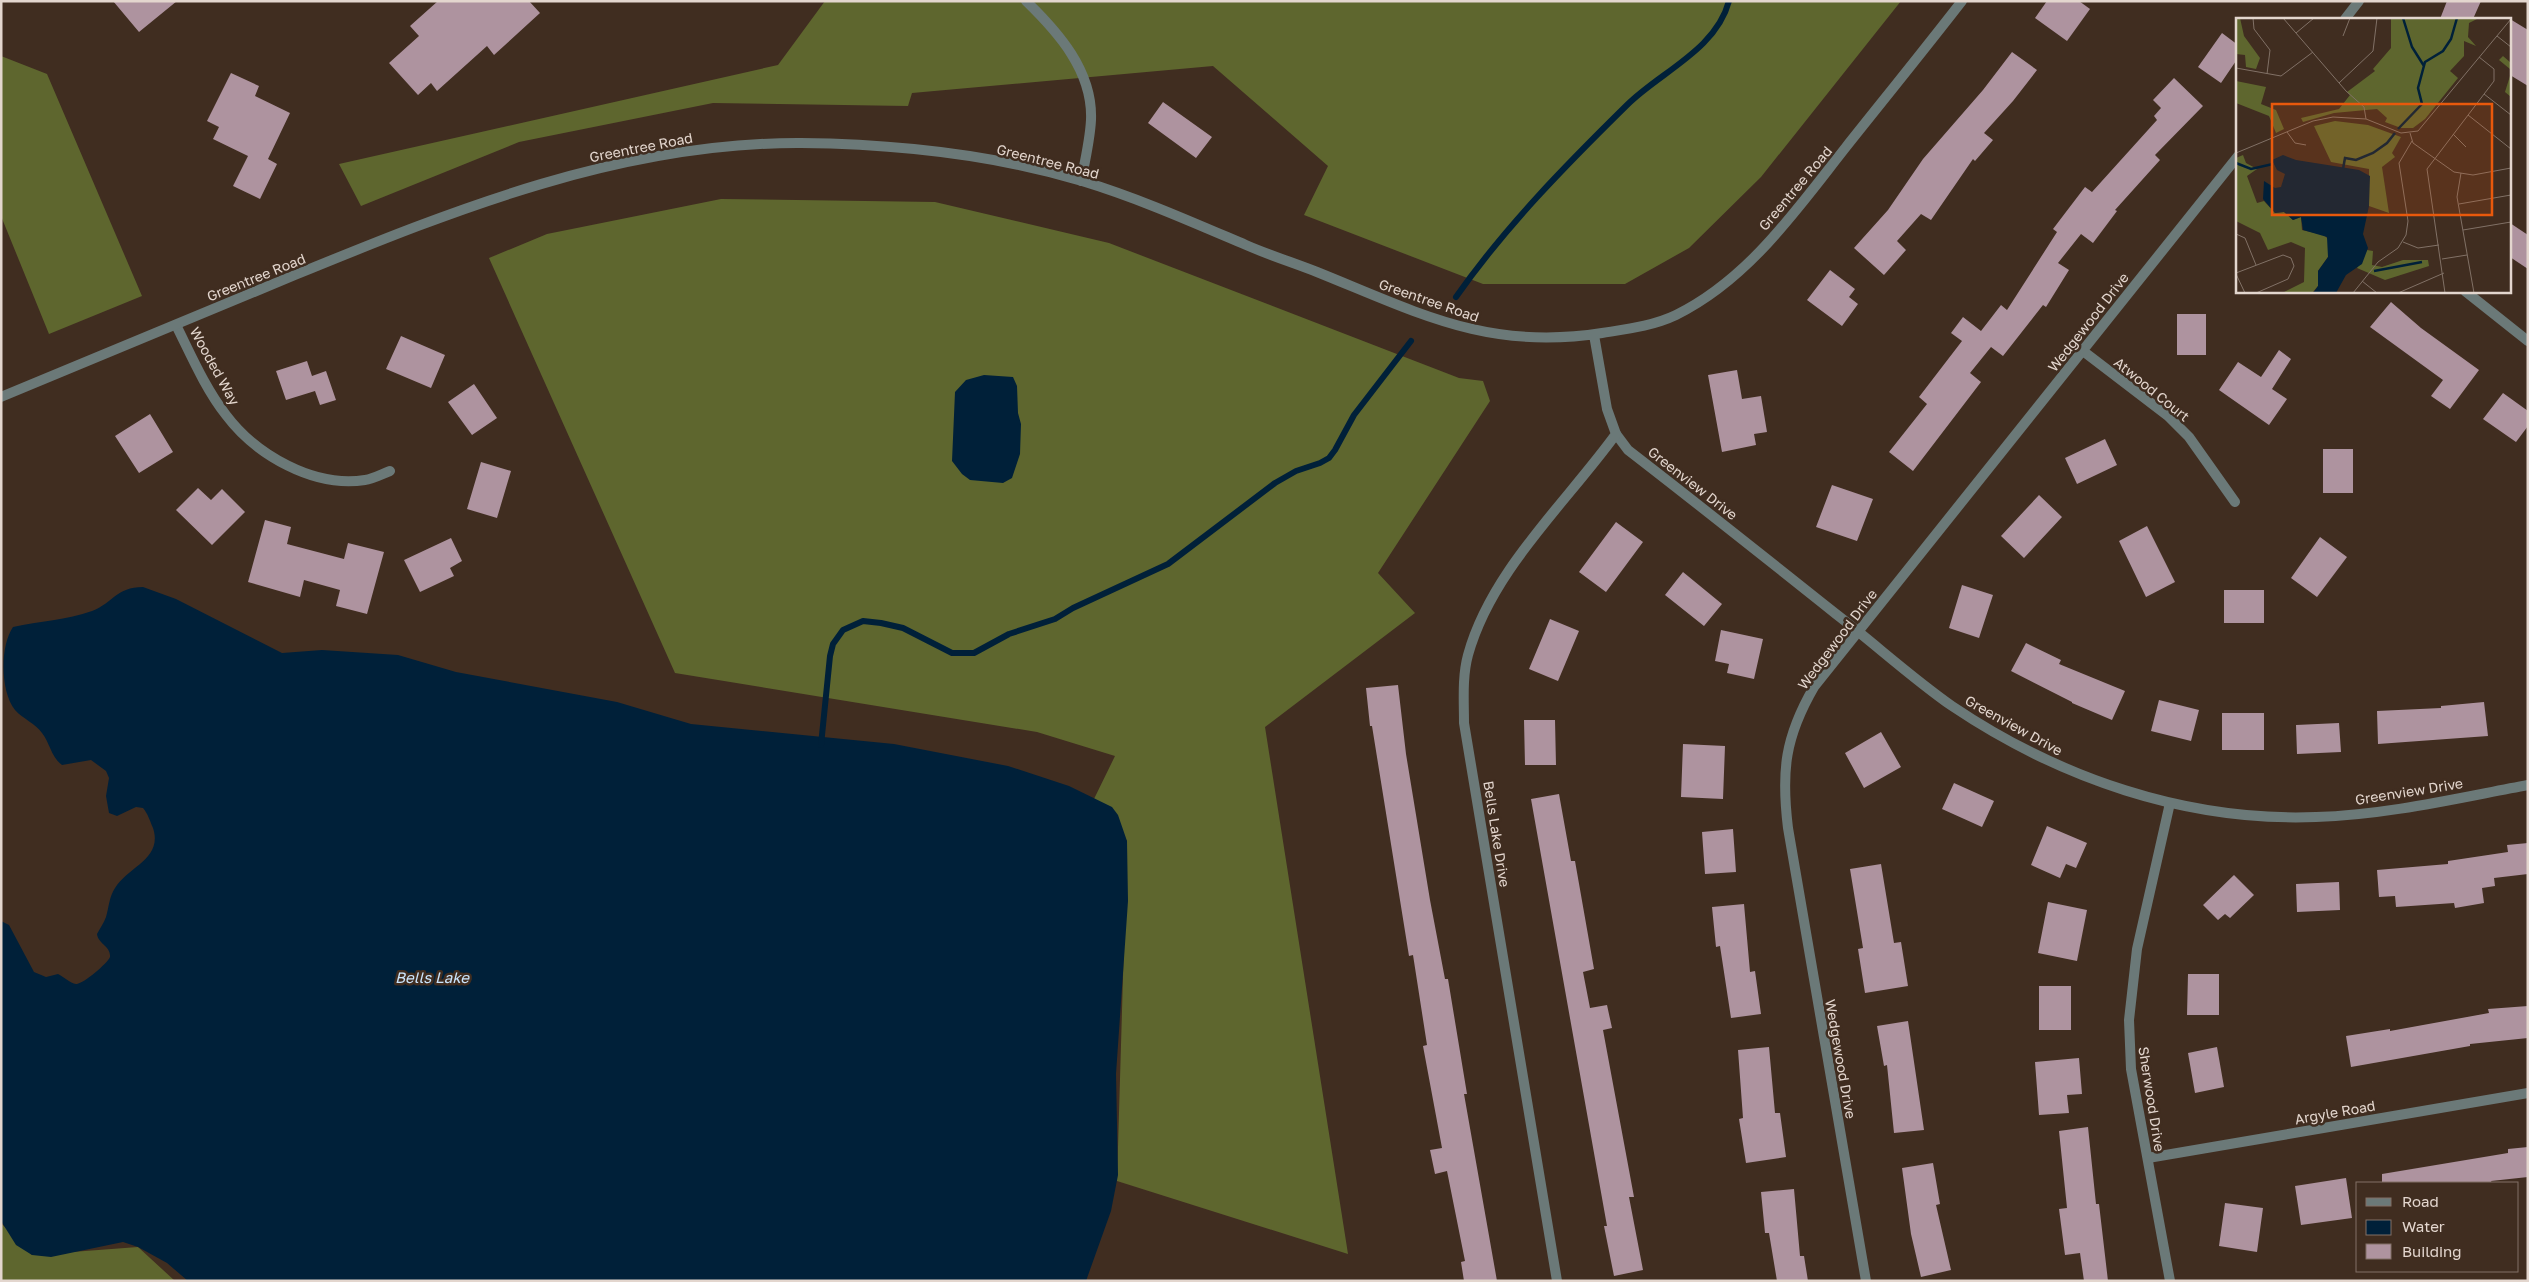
<svg xmlns="http://www.w3.org/2000/svg" width="2529" height="1282" font-family="'Golos Text',sans-serif">
<style>
.forest{fill:#5e662e}
.water{fill:#002039}
.lines{fill:none;stroke-linecap:round;stroke-linejoin:round}
.stream{stroke:#002039;stroke-width:6}
.building{fill:#ae939f}
.minor{stroke:#6b7978;stroke-width:10}
.tertiary{stroke:#6b7978;stroke-width:10}
.labels{text-anchor:middle;dominant-baseline:central;stroke-width:5;stroke-linejoin:round;paint-order:stroke}
.street-label{font-size:14px;fill:#e3d6ce;stroke:#402d20}
.water-label{font-size:15px;font-style:italic;fill:#cae5fd;stroke:#402d20}
.inset-river{fill:none;stroke:#002039;stroke-width:2.5}
.inset-road{fill:none;stroke:#817166;stroke-width:1}
.view{fill:#e8590c;fill-opacity:0.15;stroke:#e8590c;stroke-width:2.5}
.inset-edge{fill:none;stroke:#e3d6ce;stroke-width:2.5}
</style>
<rect width="100%" height="100%" fill="#402d20"/>
<path class="forest" d="M 825,1 L 1901,1 L 1761,177 L 1689,248 L 1625,284 L 1483,284 L 1304,215 L 1328,166 L 1213,66 L 912,93 L 908,106 L 713,103 L 519,142 L 361,206 L 339,164 L 778,65 Z
M 1,56 L 47,74 L 142,296 L 49,334 L 1,216 Z
M 721,199 L 935,202 L 1109,243 L 1459,378 L 1483,381 L 1490,401 L 1378,573 L 1415,613 L 1265,727 L 1348,1254 L 1117,1181 L 1127,841 L 1094,799 L 1115,756 L 1037,732 L 675,673 L 489,258 L 547,234 Z
M 1,1223 L 32,1255 L 138,1247 L 175,1281 L 1,1281 Z"/>
<path class="water" d="M 984,375 L 1013,377 L 1017,386 L 1018,413 L 1021,424 L 1020,454 L 1012,478 L 1003,483 L 970,480 L 962,474 L 952,461 L 955,392 L 966,380 Z
M 143,587 L 176,599 L 282,653 L 322,650 L 398,655 L 456,672 L 617,702 L 691,724 L 894,744 L 1008,766 L 1069,786 L 1112,807 L 1118,815 L 1127,841 L 1128,901 L 1116,1074 L 1118,1175 L 1111,1211 L 1086,1281 L 188,1281 L 167,1263 L 138,1247 L 123,1242 L 51,1257 L 32,1255 L 16,1245 L 1,1221 L 1,921 L 9,925 L 34,972 L 46,977 L 58,974 C 64,977 70,983 76,984 C 82,985 108,963 110,957 C 111,946 98,944 97,934 C 100,928 104,923 106,917 C 109,907 109,897 115,888 C 129,866 163,859 153,828 C 150,821 148,814 143,808 L 136,807 L 117,816 L 109,813 L 106,796 L 109,778 L 106,771 L 91,760 L 62,765 C 51,757 50,743 42,733 C 35,723 23,719 15,710 C 0,691 0,646 13,627 C 39,621 67,620 92,611 C 113,603 116,587 143,587 Z"/>
<g class="lines">
<path class="stream" d="M 1456,297 C 1505,227 1566,165 1627,105 C 1660,72 1716,50 1729,1
M 821,745 L 830,656 L 833,644 L 843,630 L 863,621 L 881,623 L 903,628 L 952,653 L 974,653 L 1009,634 L 1055,619 L 1073,608 L 1168,564 L 1275,483 L 1296,471 L 1320,463 L 1329,458 L 1335,450 L 1354,415 L 1411,341"/>
</g>
<path class="building" d="M 113,1 L 177,1 L 139,32 Z
M 438,1 L 529,1 L 540,13 L 494,55 L 487,46 L 437,91 L 431,83 L 418,95 L 389,63 L 419,36 L 410,26 Z
M 2047,1 L 2079,1 L 2090,9 L 2067,41 L 2035,18 Z
M 2447,1 L 2481,1 L 2473,19 L 2440,19 Z
M 2510,19 L 2528,30 L 2528,86 L 2510,75 Z
M 2222,33 L 2238,45 L 2238,58 L 2221,83 L 2198,67 Z
M 2012,52 L 2037,70 L 2013,101 L 1984,133 L 1993,140 L 1975,161 L 1973,159 L 1931,220 L 1921,214 L 1897,241 L 1906,250 L 1884,275 L 1854,248 L 1888,210 L 1923,159 L 1983,90 Z
M 231,73 L 259,86 L 255,96 L 290,113 L 268,159 L 277,164 L 260,199 L 233,186 L 248,156 L 213,139 L 219,127 L 207,121 Z
M 2174,78 L 2203,106 L 2155,155 L 2160,160 L 2115,210 L 2117,211 L 2093,243 L 2081,234 L 2058,263 L 2069,270 L 2046,307 L 2043,305 L 2003,356 L 1991,347 L 1970,373 L 1981,382 L 1913,471 L 1889,452 L 1927,404 L 1919,397 L 1962,341 L 1951,333 L 1963,317 L 1981,331 L 2001,305 L 2007,310 L 2057,232 L 2053,229 L 2085,187 L 2092,192 L 2157,120 L 2154,116 L 2161,108 L 2153,100 Z
M 1163,102 L 1212,137 L 1196,158 L 1148,123 Z
M 2510,223 L 2528,235 L 2528,269 L 2510,257 Z
M 1830,270 L 1855,289 L 1849,297 L 1858,304 L 1842,326 L 1807,300 Z
M 2391,302 L 2421,328 L 2479,370 L 2450,409 L 2431,396 L 2443,380 L 2370,327 Z
M 2177,314 L 2206,314 L 2206,355 L 2177,355 Z
M 401,336 L 445,355 L 431,388 L 386,369 Z
M 2279,350 L 2291,359 L 2272,389 L 2287,399 L 2269,425 L 2219,390 L 2238,362 L 2261,377 Z
M 307,361 L 312,376 L 326,371 L 336,400 L 320,405 L 315,391 L 286,400 L 276,371 Z
M 1737,370 L 1742,399 L 1761,396 L 1767,432 L 1754,434 L 1756,445 L 1722,452 L 1708,375 Z
M 474,384 L 497,418 L 472,435 L 448,402 Z
M 2503,393 L 2528,411 L 2528,426 L 2516,442 L 2483,419 Z
M 150,414 L 173,452 L 139,473 L 115,436 Z
M 2105,439 L 2117,465 L 2077,484 L 2065,458 Z
M 2323,449 L 2353,449 L 2353,493 L 2323,493 Z
M 481,462 L 511,471 L 497,518 L 467,509 Z
M 1832,485 L 1873,499 L 1857,541 L 1816,527 Z
M 198,488 L 211,500 L 222,489 L 245,512 L 212,545 L 176,510 Z
M 2039,495 L 2062,517 L 2024,558 L 2001,536 Z
M 265,520 L 291,527 L 287,544 L 344,559 L 348,543 L 384,552 L 367,614 L 336,606 L 340,590 L 304,580 L 300,597 L 248,582 Z
M 1616,522 L 1643,542 L 1606,592 L 1579,572 Z
M 2147,526 L 2175,582 L 2146,597 L 2119,541 Z
M 2320,537 L 2347,557 L 2317,597 L 2291,578 Z
M 451,538 L 462,561 L 450,568 L 454,576 L 420,592 L 404,560 Z
M 1683,572 L 1722,604 L 1704,626 L 1665,595 Z
M 1962,585 L 1993,595 L 1979,638 L 1949,628 Z
M 2224,590 L 2264,590 L 2264,623 L 2224,623 Z
M 1550,619 L 1579,631 L 1558,681 L 1529,669 Z
M 1721,630 L 1763,639 L 1754,679 L 1727,673 L 1729,664 L 1715,661 Z
M 2026,643 L 2061,660 L 2059,664 L 2125,691 L 2112,720 L 2072,703 L 2072,702 L 2011,671 Z
M 1398,685 L 1406,754 L 1430,900 L 1445,979 L 1448,979 L 1467,1094 L 1464,1094 L 1497,1281 L 1464,1281 L 1461,1262 L 1465,1261 L 1447,1171 L 1435,1174 L 1430,1150 L 1442,1148 L 1423,1046 L 1427,1045 L 1413,955 L 1409,956 L 1372,726 L 1370,726 L 1366,688 Z
M 2159,700 L 2199,710 L 2191,741 L 2151,731 Z
M 2484,702 L 2488,736 L 2378,744 L 2377,711 L 2441,708 L 2441,706 Z
M 2222,713 L 2264,713 L 2264,750 L 2222,750 Z
M 1524,720 L 1555,720 L 1556,765 L 1525,765 Z
M 2339,723 L 2341,752 L 2297,754 L 2296,725 Z
M 1881,732 L 1901,767 L 1864,788 L 1845,753 Z
M 1683,744 L 1725,746 L 1723,799 L 1681,797 Z
M 1954,783 L 1994,801 L 1982,827 L 1942,809 Z
M 1559,794 L 1571,861 L 1575,861 L 1594,969 L 1583,972 L 1590,1008 L 1607,1005 L 1612,1028 L 1603,1030 L 1634,1197 L 1629,1197 L 1643,1270 L 1614,1276 L 1604,1226 L 1607,1226 L 1531,799 Z
M 2047,826 L 2087,843 L 2076,868 L 2066,864 L 2060,878 L 2031,865 Z
M 1733,829 L 1736,872 L 1705,874 L 1702,832 Z
M 2528,843 L 2528,874 L 2494,878 L 2495,886 L 2482,888 L 2484,903 L 2455,908 L 2454,903 L 2396,907 L 2395,896 L 2379,897 L 2377,870 L 2448,864 L 2448,861 L 2508,852 L 2507,845 Z
M 1881,864 L 1894,943 L 1901,942 L 1908,986 L 1865,993 L 1858,949 L 1863,948 L 1850,869 Z
M 2234,875 L 2254,895 L 2230,918 L 2225,914 L 2218,920 L 2203,905 Z
M 2339,882 L 2340,910 L 2297,912 L 2296,884 Z
M 2048,902 L 2087,910 L 2077,961 L 2038,953 Z
M 1744,904 L 1750,972 L 1755,971 L 1761,1014 L 1731,1018 L 1720,946 L 1716,947 L 1712,907 Z
M 2188,974 L 2219,974 L 2219,1015 L 2187,1015 Z
M 2039,986 L 2071,986 L 2071,1030 L 2039,1030 Z
M 2528,1006 L 2528,1038 L 2470,1044 L 2470,1046 L 2351,1067 L 2346,1036 L 2390,1029 L 2390,1031 L 2489,1013 L 2488,1009 Z
M 1908,1021 L 1924,1130 L 1894,1133 L 1887,1065 L 1884,1066 L 1877,1026 Z
M 1769,1047 L 1775,1113 L 1780,1113 L 1786,1157 L 1746,1163 L 1739,1119 L 1743,1118 L 1738,1050 Z
M 2217,1047 L 2224,1087 L 2195,1093 L 2188,1053 Z
M 2079,1058 L 2082,1094 L 2067,1095 L 2069,1113 L 2039,1115 L 2035,1062 Z
M 2088,1127 L 2096,1204 L 2099,1204 L 2108,1281 L 2084,1281 L 2080,1253 L 2065,1255 L 2059,1209 L 2067,1208 L 2059,1131 Z
M 2528,1147 L 2528,1177 L 2491,1181 L 2492,1183 L 2382,1183 L 2382,1174 L 2508,1153 L 2508,1149 Z
M 1933,1163 L 1940,1204 L 1936,1205 L 1951,1270 L 1921,1277 L 1911,1234 L 1902,1168 Z
M 2346,1178 L 2352,1218 L 2301,1225 L 2295,1186 Z
M 1794,1189 L 1800,1256 L 1804,1256 L 1808,1281 L 1777,1281 L 1769,1233 L 1765,1233 L 1761,1192 Z
M 2225,1203 L 2263,1208 L 2257,1252 L 2219,1246 Z"/>
<g class="lines">
<path class="minor" d="M 2345,19 L 2359,1
M 2465,291 L 2528,341
M 176,325 C 191,355 205,388 226,415 C 256,455 314,488 365,480 C 373,479 382,474 390,471
M 2083,351 L 2168,416 L 2189,437 L 2235,502
M 1616,434 L 1628,450 C 1698,504 1767,559 1836,614 C 1875,644 1912,678 1952,706 C 2059,778 2186,822 2316,817 C 2387,815 2458,798 2528,785
M 2170,803 L 2137,949 L 2129,1020 L 2131,1069 L 2170,1281
M 2148,1158 L 2528,1093
M 1866,1281 L 1788,828 C 1781,771 1785,737 1814,687 L 2238,156"/>
<path class="tertiary" d="M 1026,1 C 1058,32 1093,71 1091,120 C 1090,140 1085,161 1081,181
M 1,397 C 99,357 197,316 295,275 C 456,209 623,142 801,143 C 894,144 992,154 1082,181 C 1138,198 1192,222 1246,245 C 1269,255 1294,263 1317,272 C 1419,313 1488,351 1602,333 C 1627,329 1653,326 1676,315 C 1749,279 1797,209 1846,147 C 1885,98 1924,50 1962,1
M 1557,1281 L 1464,723 C 1464,701 1462,677 1468,655 C 1491,571 1566,503 1616,434 L 1607,409 L 1594,335"/>
</g>
<g class="labels">
<g class="street-label">
<text transform="translate(641 147) rotate(-11)">Greentree Road</text>
<text transform="translate(1048 161) rotate(14)">Greentree Road</text>
<text transform="translate(1795 188) rotate(-50)">Greentree Road</text>
<text transform="translate(256 277) rotate(-22)">Greentree Road</text>
<text transform="translate(1429 300) rotate(19)">Greentree Road</text>
<text transform="translate(2088 322) rotate(-52)">Wedgewood Drive</text>
<text transform="translate(215 366) rotate(61)">Wooded Way</text>
<text transform="translate(2152 389) rotate(39)">Atwood Court</text>
<text transform="translate(1693 483) rotate(38)">Greenview Drive</text>
<text transform="translate(1837 639) rotate(-53)">Wedgewood Drive</text>
<text transform="translate(2014 725) rotate(29)">Greenview Drive</text>
<text transform="translate(2409 791) rotate(-9)">Greenview Drive</text>
<text transform="translate(1497 834) rotate(81)">Bells Lake Drive</text>
<text transform="translate(1841 1059) rotate(80)">Wedgewood Drive</text>
<text transform="translate(2152 1099) rotate(81)">Sherwood Drive</text>
<text transform="translate(2335 1112) rotate(-10)">Argyle Road</text>
</g>
<g class="water-label">
<text x="432" y="977">Bells Lake</text>
</g>
</g>
<g transform="translate(2236 18)">
<rect width="275" height="275" fill="#402d20"/>
<path d="M 0,0 L 4,0 L 8,18 L 24,40 L 20,51 L 10,49 L 9,37 L 0,36 ZM 155,0 L 243,0 L 233,5 L 232,19 L 240,28 L 228,23 L 228,38 L 214,53 L 222,60 L 189,101 L 177,110 L 165,110 L 149,104 L 151,100 L 141,91 L 98,95 L 67,104 L 65,100 L 103,91 L 114,77 L 111,74 L 139,53 L 137,51 L 155,30 ZM 267,38 L 275,45 L 275,79 L 269,74 L 274,58 L 274,51 L 263,42 ZM 0,63 L 30,69 L 25,86 L 40,92 L 48,111 L 40,115 L 33,98 L 0,85 ZM 99,103 L 132,107 L 165,119 L 156,135 L 159,139 L 146,149 L 153,195 L 133,188 L 133,151 L 95,144 L 78,108 ZM 7,137 L 10,145 L 21,151 L 11,158 L 21,185 L 28,183 L 39,195 L 48,194 L 57,202 L 65,199 L 66,212 L 88,217 L 92,221 L 92,239 L 82,253 L 82,268 L 76,275 L 46,275 L 68,264 L 69,230 L 55,224 L 32,232 L 24,215 L 0,203 L 0,140 ZM 131,232 L 137,233 L 136,247 L 146,249 L 167,242 L 192,242 L 193,248 L 149,262 L 121,250 Z" fill="#5e662e"/>
<path d="M 47,137 L 60,142 L 123,152 L 134,158 L 133,188 L 127,216 L 132,230 L 126,246 L 110,257 L 100,275 L 77,275 L 82,268 L 82,253 L 92,239 L 91,219 L 67,212 L 65,199 L 57,202 L 48,194 L 39,195 L 27,181 L 28,163 L 39,170 L 45,169 L 49,156 L 41,152 L 36,142 Z" fill="#002039"/>
<path class="inset-river" d="M 167,0 L 176,29 L 188,48M 162,111 L 186,86 L 182,70 L 189,44 L 207,33 L 215,21 L 221,0M 0,145 L 15,151 L 37,146M 107,151 L 109,140 L 120,142 L 137,135 L 151,125 L 159,115M 138,253 L 186,244"/>
<path class="inset-road" d="M 17,0 L 18,11 L 34,32 L 31,56M 47,0 L 110,73 L 128,89 L 130,101M 60,15 L 78,0M 107,18 L 114,0M 261,18 L 275,29M 0,50 L 45,58 L 77,34M 103,65 L 137,33 L 141,0M 248,76 L 275,97M 232,97 L 275,131M 51,114 L 59,125 L 70,127M 174,115 L 177,125 L 218,154 L 237,157 L 275,150M 217,116 L 230,129M 0,135 L 77,103 L 97,99 L 130,101 L 165,115 L 182,113 L 275,1M 225,155 L 221,179 L 238,275M 223,186 L 275,177M 227,212 L 275,204M 0,216 L 9,220 L 20,247M 167,224 L 182,230 L 203,227M 206,241 L 231,237M 0,255 L 47,237 L 55,240 L 58,248 L 52,261 L 20,275M 0,256 L 9,275M 126,263 L 141,275M 117,275 L 142,244 L 162,230 L 170,217 L 172,203 L 163,145 L 176,123M 162,275 L 208,255M 209,275 L 191,151 L 258,63 L 258,51 L 243,39"/>
<path class="view" d="M 36,86 L 256,86 L 256,197 L 36,197 Z"/>
<rect width="275" height="275" class="inset-edge"/>
</g>
<rect width="2529" height="1282" fill="none" stroke="#e3d6ce" stroke-width="5"/>
<rect x="2356" y="1182" width="162" height="90" fill="#402d20" stroke="#817166"/>
<rect x="2366" y="1198" width="25" height="8" fill="#6b7978" stroke="#817166"/>
<text x="2402" y="1207" font-size="15" fill="#e3d6ce">Road</text>
<rect x="2366" y="1220" width="25" height="15" fill="#002039" stroke="#817166"/>
<text x="2402" y="1232" font-size="15" fill="#e3d6ce">Water</text>
<rect x="2366" y="1244" width="25" height="15" fill="#ae939f" stroke="#817166"/>
<text x="2402" y="1257" font-size="15" fill="#e3d6ce">Building</text>
</svg>
